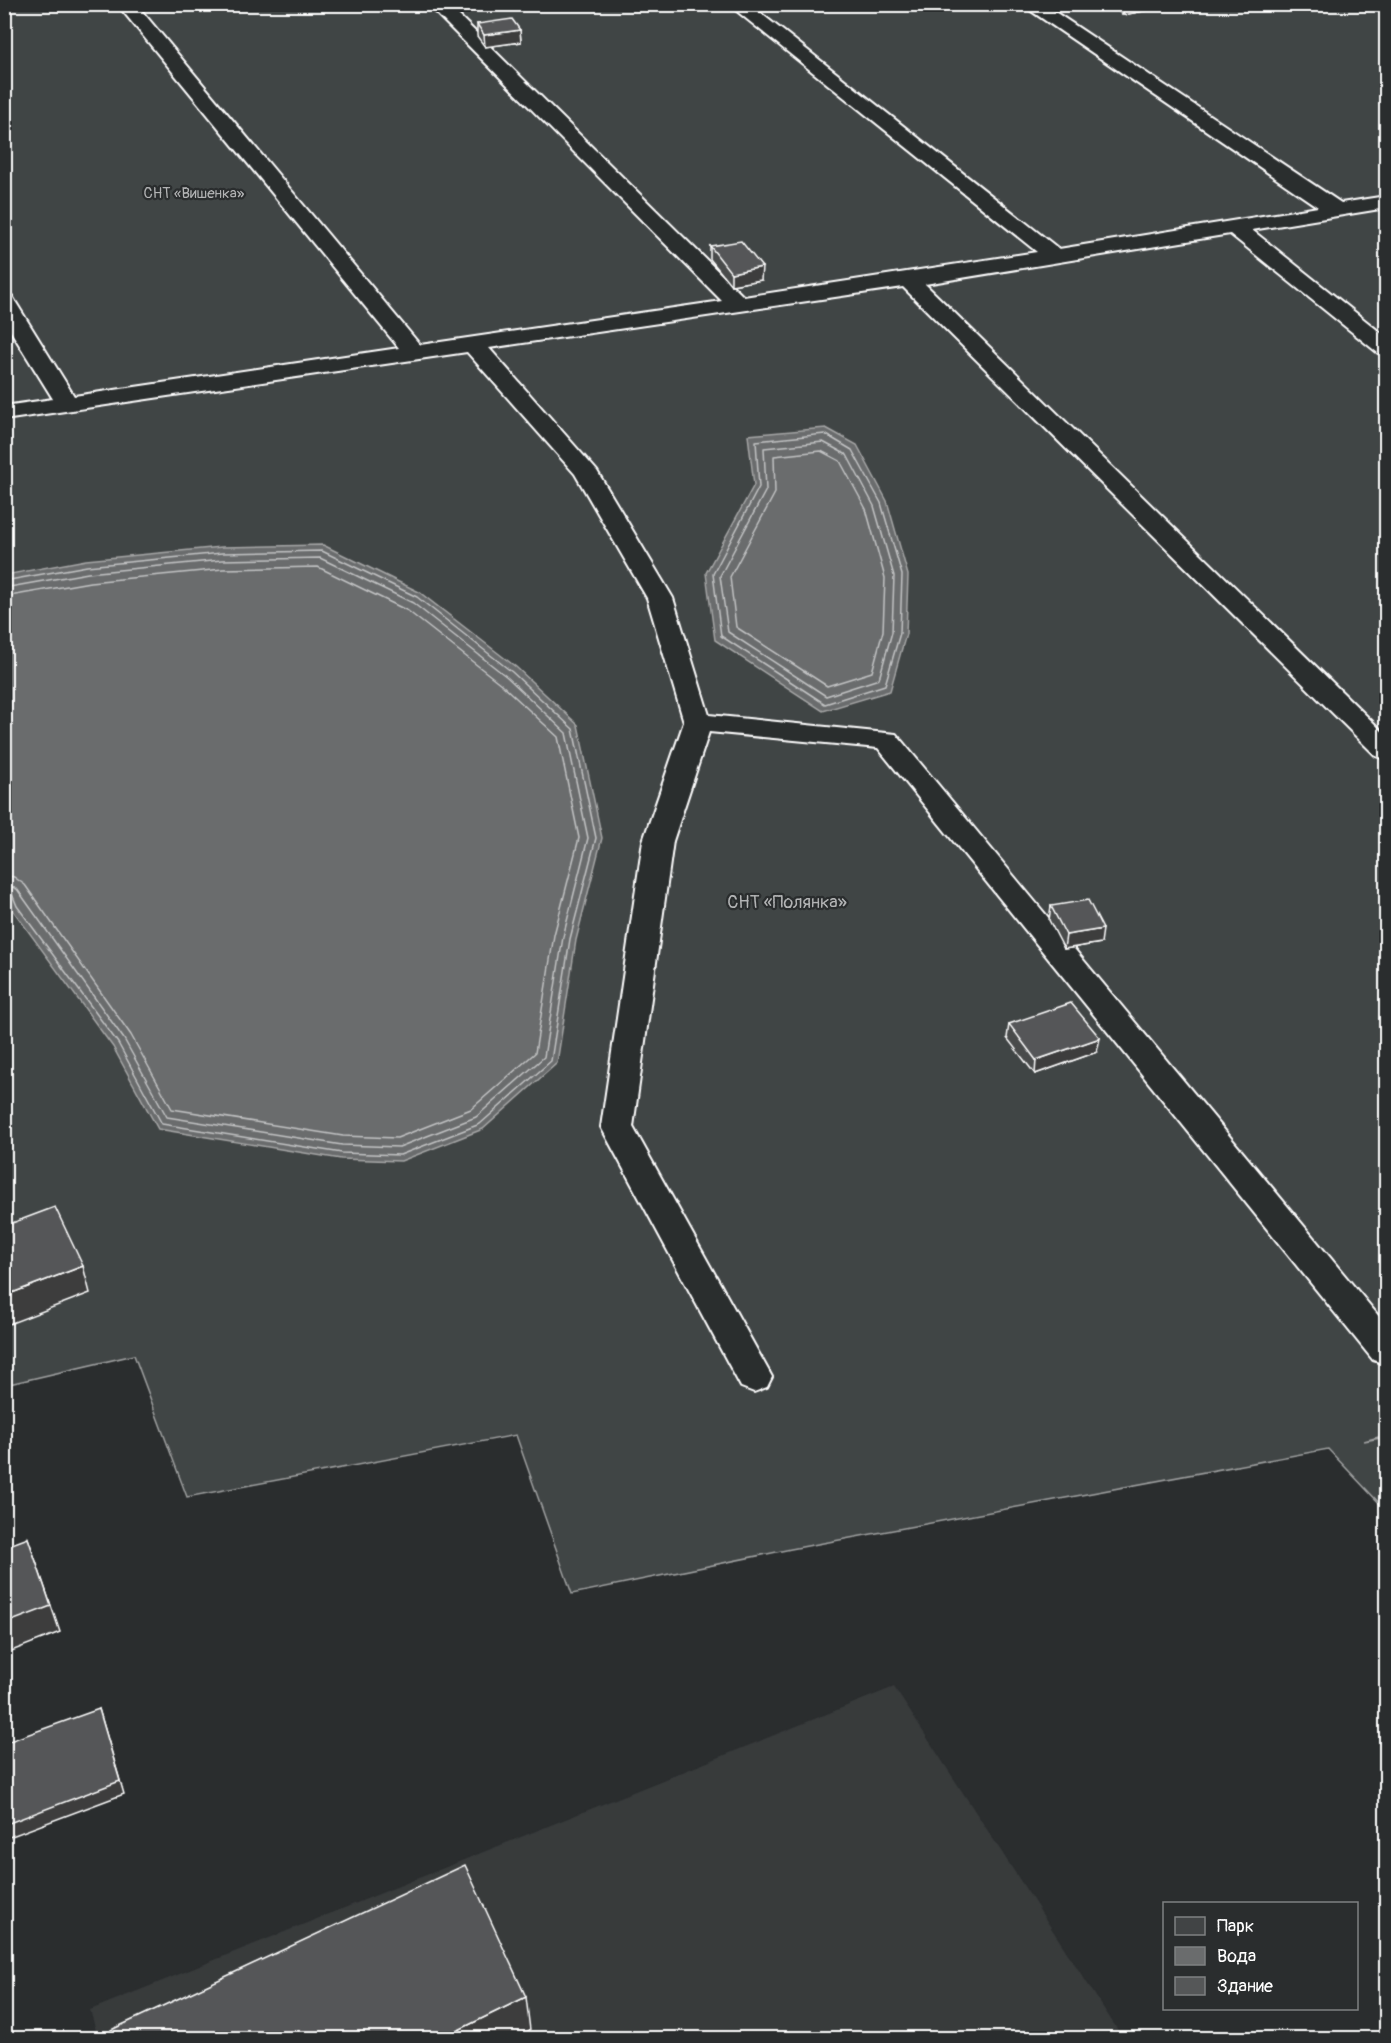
<svg xmlns="http://www.w3.org/2000/svg" width="1391" height="2043" font-family="Pangolin,sans-serif">
<style>
.built{fill:#373a3b}
.green{fill:#414445;stroke:#a0a2a2;stroke-width:1.5}
.water{fill:#6a6c6d;stroke:#a6a7a7;stroke-width:1.5}
.lines{fill:none;stroke-linecap:round;stroke-linejoin:round}
.shore{stroke:#c3c4c5;stroke-width:1.5}
.lane-casing{stroke:#fff;stroke-width:4}
.lane{fill:#2a2d2e;fill-rule:evenodd}
.wall{fill:#494b4c;stroke:#fff;stroke-width:1.5}
.shaded-wall{fill:#3c3d3e;stroke:#fff;stroke-width:1.5}
.building{fill:#555758;stroke:#fff;stroke-width:1.5}
.labels{text-anchor:middle;dominant-baseline:central;stroke-width:4.5;stroke-linejoin:round;paint-order:stroke}
.far-park-label{font-size:15px;fill:#b3b4b5;stroke:#2a2d2e}
.park-label{font-size:18px;fill:#b3b4b5;stroke:#2a2d2e}
</style>
<rect width="100%" height="100%" fill="#2a2d2e"/>
<filter id="ink" filterUnits="userSpaceOnUse"><feTurbulence type="fractalNoise" baseFrequency=".0167" numOctaves="2"/><feDisplacementMap in="SourceGraphic" scale="12" xChannelSelector="R" yChannelSelector="G"/><feConvolveMatrix kernelMatrix="1 2 1 2 8 2 1 2 1" color-interpolation-filters="sRGB"/></filter>
<g filter="url(#ink)">
<path class="built" d="M 894,1687 L 1123,2038 L 98,2038 L 90,2010 Z"/>
<path class="green" d="M 1347,4 L 1386,5 L 1386,1435 L 1364,1441 L 1386,1437 L 1386,1510 L 1328,1449 L 791,1549 L 572,1594 L 516,1435 L 187,1497 L 134,1355 L 5,1385 L 4,5 Z"/>
<path class="water" d="M 826,428 L 857,445 L 887,501 L 908,575 L 906,634 L 890,691 L 823,711 L 715,640 L 706,573 L 754,485 L 748,435 Z
M 323,545 L 419,592 L 516,667 L 578,725 L 602,838 L 576,940 L 557,1063 L 483,1129 L 401,1161 L 341,1159 L 158,1129 L 113,1047 L 12,909 L 5,892 L 5,575 L 86,560 L 222,547 Z"/>
<g class="lines">
<path class="shore" d="M 825,434 L 852,450 L 881,503 L 902,575 L 900,633 L 885,685 L 825,704 L 721,636 L 713,574 L 759,487 L 756,441 Z
M 823,442 L 847,455 L 874,506 L 894,576 L 892,632 L 879,679 L 826,696 L 728,632 L 720,576 L 766,490 L 764,448 Z
M 821,451 L 840,461 L 866,509 L 885,578 L 883,631 L 872,672 L 827,686 L 736,627 L 730,577 L 775,493 L 774,456 Z
M 4,581 L 87,566 L 222,553 L 322,551 L 417,597 L 512,672 L 573,729 L 596,838 L 570,939 L 551,1061 L 480,1124 L 400,1155 L 342,1153 L 162,1124 L 118,1043 L 17,906 L 12,894 L 4,891
M 4,588 L 88,573 L 222,560 L 320,558 L 413,603 L 507,677 L 566,733 L 588,838 L 563,937 L 544,1057 L 476,1117 L 399,1147 L 342,1145 L 167,1117 L 124,1039 L 17,889 L 4,884
M 4,597 L 90,582 L 223,569 L 318,567 L 408,611 L 501,684 L 558,737 L 579,838 L 554,935 L 535,1053 L 471,1109 L 397,1138 L 343,1136 L 172,1109 L 131,1035 L 25,885 L 14,877 L 4,875"/>
<defs>
<path id="lane" d="M 117,4 L 136,4 L 420,345 L 722,301 L 427,4 L 447,4 L 744,297 L 1037,252 L 728,4 L 749,4 L 1059,249 L 1318,207 L 1021,4 L 1043,4 L 1341,203 L 1386,196 L 1386,208 L 1252,230 L 1386,337 L 1386,355 L 1378,353 L 1230,234 L 925,284 L 1386,735 L 1386,759 L 1376,756 L 903,287 L 489,348 L 597,471 L 673,598 L 709,715 L 896,734 L 1386,1325 L 1386,1364 L 1373,1360 L 878,748 L 709,732 L 673,841 L 633,1127 L 772,1377 L 767,1387 L 754,1392 L 741,1387 L 601,1127 L 643,841 L 684,722 L 647,598 L 575,474 L 467,352 L 4,420 L 4,406 L 53,399 L 4,320 L 4,294 L 12,296 L 15,301 L 74,396 L 399,348 Z"/>
</defs>
<use href="#lane" class="lane-casing"/>
<use href="#lane" class="lane"/>
</g>
<path class="wall" d="M 1108,4 L 1165,4 L 1164,7 L 1123,15 Z
M 477,24 L 520,30 L 521,42 L 485,47 L 477,36 Z
M 710,246 L 761,280 L 731,285 L 710,259 Z
M 1051,906 L 1101,943 L 1064,949 L 1049,920 Z
M 1009,1024 L 1097,1052 L 1035,1074 L 1007,1038 Z"/>
<path class="shaded-wall" d="M 1124,4 L 1165,4 L 1164,7 L 1123,15 Z
M 520,30 L 521,42 L 485,47 L 484,35 Z
M 762,267 L 761,280 L 731,285 L 731,273 Z
M 1103,929 L 1101,943 L 1064,949 L 1066,935 Z
M 1100,1038 L 1097,1052 L 1035,1074 L 1036,1060 Z
M 83,1266 L 90,1293 L 4,1326 L 4,1296 Z
M 28,1538 L 60,1632 L 4,1654 L 4,1624 Z
M 99,1709 L 124,1794 L 4,1839 L 4,1825 Z
M 526,1997 L 530,2030 L 513,2038 L 442,2038 Z"/>
<path class="building" d="M 512,19 L 520,30 L 484,35 L 477,24 Z
M 741,241 L 762,267 L 731,273 L 710,246 Z
M 1088,900 L 1103,929 L 1066,935 L 1051,906 Z
M 1071,1003 L 1100,1038 L 1036,1060 L 1009,1024 Z
M 55,1207 L 83,1266 L 4,1296 L 4,1226 Z
M 28,1538 L 51,1606 L 4,1624 L 4,1547 Z
M 99,1709 L 120,1781 L 4,1825 L 4,1743 Z
M 465,1865 L 526,1997 L 442,2038 L 114,2038 L 111,2030 Z"/>
</g>
<g class="labels">
<g class="far-park-label">
<text x="194" y="193">СНТ «Вишенка»</text>
</g>
<g class="park-label">
<text x="787" y="902">СНТ «Полянка»</text>
</g>
</g>
<rect width="1391" height="2043" fill="none" stroke="#2a2d2e" stroke-width="24"/>
<rect x="12" y="12" width="1367" height="2019" fill="none" stroke="#fff" stroke-width="2" filter="url(#ink)"/>
<rect x="1163" y="1902" width="195" height="108" fill="#2a2d2e" stroke="#7f8182" stroke-width="1.5"/>
<rect x="1175" y="1917" width="30" height="18" fill="#414445" stroke="#7f8182" stroke-width="1.5"/>
<text x="1217" y="1932" font-size="18" fill="#ffffff">Парк</text>
<rect x="1175" y="1947" width="30" height="18" fill="#6a6c6d" stroke="#7f8182" stroke-width="1.5"/>
<text x="1217" y="1962" font-size="18" fill="#ffffff">Вода</text>
<rect x="1175" y="1977" width="30" height="18" fill="#555758" stroke="#7f8182" stroke-width="1.5"/>
<text x="1217" y="1992" font-size="18" fill="#ffffff">Здание</text>
</svg>
